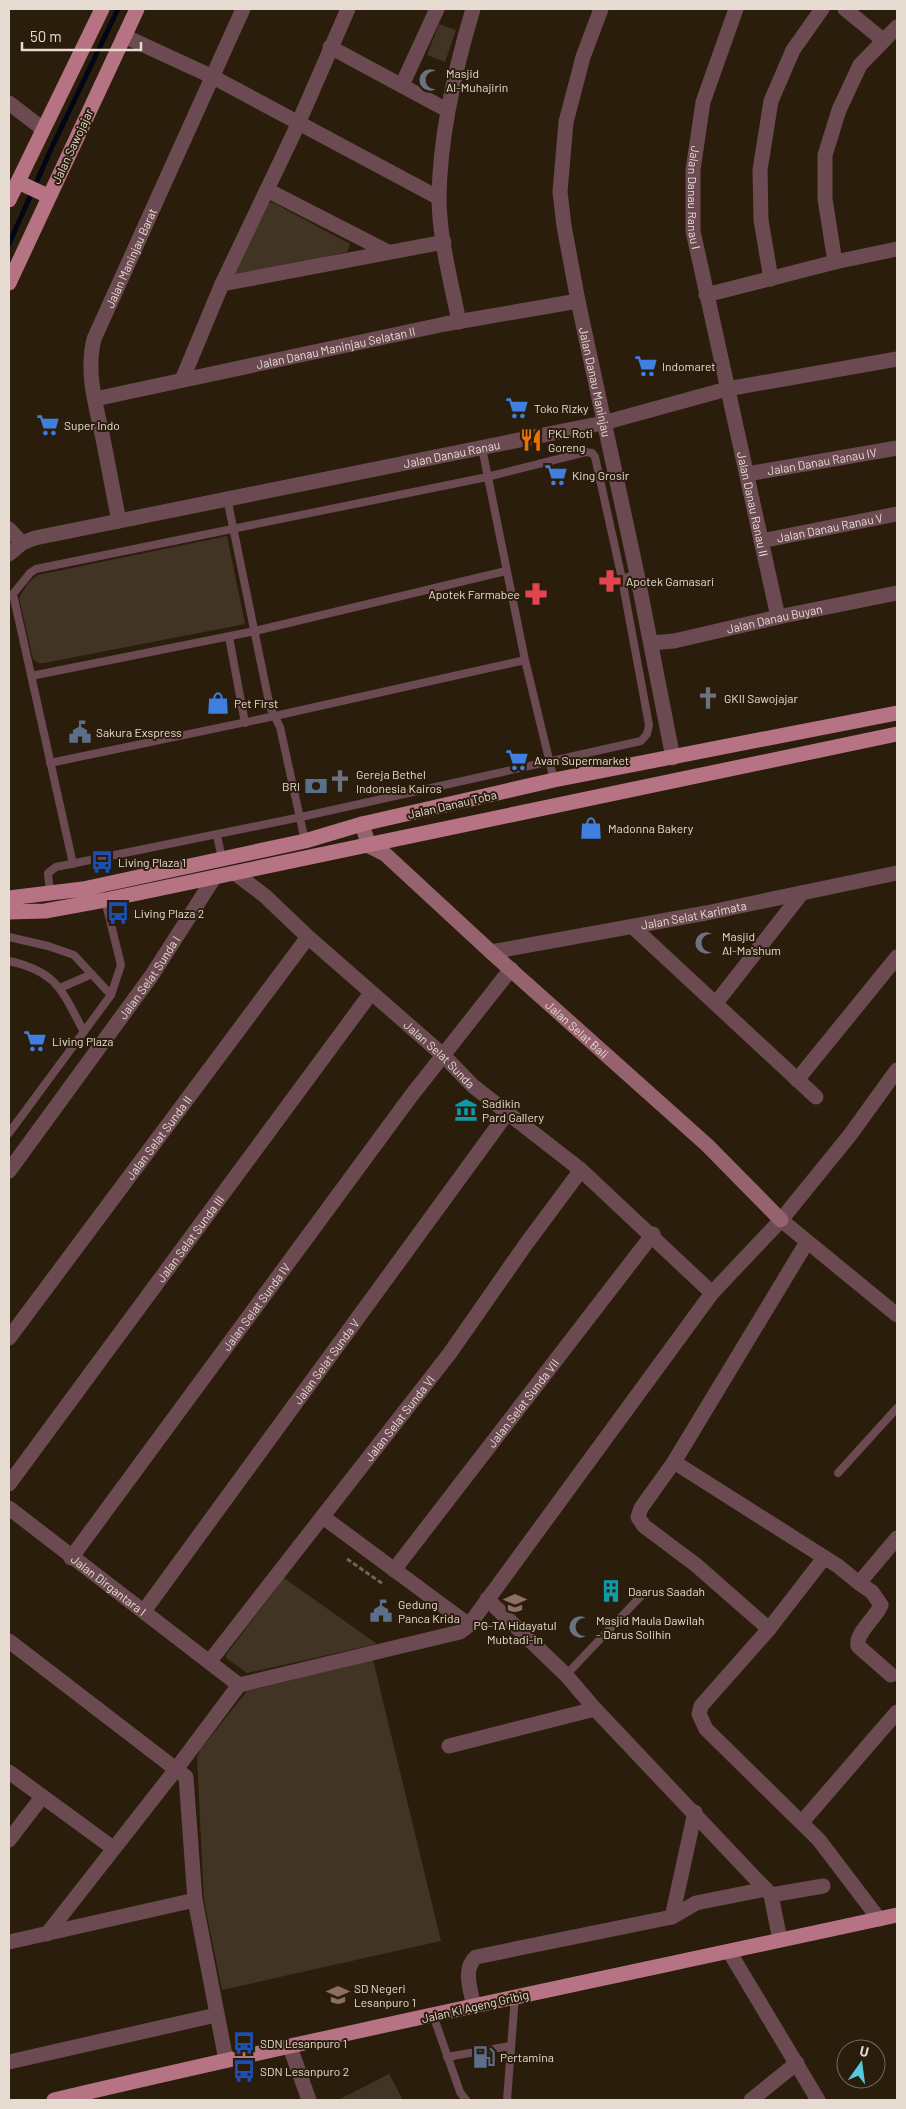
<svg xmlns="http://www.w3.org/2000/svg" width="906" height="2109" font-family="Barlow,sans-serif">
<style>
.green{fill:#423424}
.lines{fill:none;stroke-linecap:round;stroke-linejoin:round}
.stream{stroke:#010718;stroke-width:5}
.path{stroke:#716455;stroke-width:3;stroke-dasharray:5 2.5;stroke-linecap:butt}
.lane{stroke:#6b4a52;stroke-width:8}
.street{stroke:#6b4a52;stroke-width:15}
.secondary{stroke:#96626e;stroke-width:15}
.primary{stroke:#b67384;stroke-width:15}
.labels{text-anchor:middle;dominant-baseline:central;stroke-width:4;stroke-linejoin:round;paint-order:stroke}
.poi-label{font-size:12px;fill:#e6dcd1;stroke:#2b1d0b;text-anchor:start}
.street-label{font-size:12px;fill:#e6dcd1;stroke:#2b1d0b}
</style>
<rect width="100%" height="100%" fill="#2b1d0b"/>
<path class="green" d="M 439,24 L 456,30 L 445,62 L 427,55 Z
M 272,202 L 350,244 L 347,252 L 238,278 L 235,274 L 267,204 Z
M 227,536 L 245,624 L 44,663 L 38,663 L 33,659 L 19,598 L 28,583 L 38,575 Z
M 284,1578 L 377,1644 L 247,1673 L 226,1658 L 226,1655 Z
M 373,1660 L 441,1941 L 222,1990 L 204,1901 L 197,1758 L 200,1750 L 247,1691 Z
M 389,2074 L 403,2100 L 338,2100 Z"/>
<g class="lines">
<path class="stream" d="M 9,244 L 52,147 L 118,9"/>
<path class="path" d="M 347,1559 L 383,1584"/>
<path class="lane" d="M 482,448 L 525,660 L 554,780
M 227,498 L 270,707 L 280,727 L 305,841
M 229,637 L 245,723
M 31,676 L 255,631 L 506,571
M 50,763 L 275,716 L 525,660
M 217,835 L 222,859
M 73,864 L 13,594 L 30,573 L 36,569 L 487,477 L 586,452 L 592,453 L 595,457 L 622,579 L 637,574
M 50,893 L 48,873 L 56,867 L 301,817 L 641,741 L 647,734 L 649,725 L 622,579
M 9,937 L 48,946 L 74,955 L 111,995
M 9,961 C 58,972 62,991 84,1032
M 60,988 L 92,974
M 9,1133 L 111,995 L 121,965 L 105,900
M 838,1473 L 897,1408
M 566,1675 L 641,1596
M 433,2015 L 460,2092 L 466,2100
M 447,2057 L 510,2046
M 507,2100 L 515,1996"/>
<g class="street">
<path id="s1" d="M 601,9 L 583,57 L 566,122 L 560,192 L 564,226 L 578,301 L 637,574 L 673,758"/>
<path id="s2" d="M 736,9 L 703,102 L 693,170 L 693,231 L 778,617"/>
<path d="M 845,9 L 883,40"/>
<path d="M 124,36 L 213,77 L 439,198"/>
<path d="M 330,47 L 447,110"/>
<path d="M 402,85 L 437,9"/>
<path d="M 9,103 L 43,129"/>
<path d="M 267,190 L 386,251"/>
<path d="M 835,262 L 825,199 L 825,155 L 839,110 L 860,65 L 897,27"/>
<path d="M 771,279 L 761,220 L 760,170 L 771,101 L 793,50 L 822,9"/>
<path d="M 222,284 L 444,242"/>
<path d="M 706,295 L 835,262 L 897,249"/>
<path d="M 459,322 C 451,281 439,238 439,197 C 440,133 455,69 473,9"/>
<path d="M 182,380 L 222,284 L 294,133 L 348,9"/>
<path id="s3" d="M 95,399 L 445,324 L 578,301"/>
<path id="s4" d="M 747,474 L 897,448"/>
<path id="s5" d="M 119,521 C 113,492 108,463 102,434 C 95,402 86,371 94,339 L 243,9"/>
<path d="M 9,529 L 22,543"/>
<path id="s6" d="M 761,541 L 897,514"/>
<path id="s7" d="M 9,554 L 22,543 L 35,538 L 603,423 L 727,389 L 897,359"/>
<path id="s8" d="M 651,643 L 674,641 L 778,617 L 897,593"/>
<path id="s9" d="M 236,874 L 265,896 L 308,937 L 444,1056 L 473,1086 L 581,1170 L 712,1293"/>
<path d="M 633,927 L 816,1097"/>
<path id="s10" d="M 491,952 L 706,913 L 897,873"/>
<path d="M 716,1003 L 802,893"/>
<path d="M 797,1080 L 897,957"/>
<path id="s11" d="M 9,1171 L 152,975 L 214,878"/>
<path d="M 781,1220 L 897,1315"/>
<path d="M 807,1242 L 674,1462 L 641,1508 L 638,1517 L 644,1526 L 696,1565 L 769,1629 L 701,1706 L 699,1714 L 706,1729 L 819,1840 L 879,1919"/>
<path id="s12" d="M 9,1338 L 308,937"/>
<path d="M 674,1462 L 838,1566 L 859,1583 L 897,1538"/>
<path id="s13" d="M 9,1484 L 371,993"/>
<path id="s14" d="M 9,1508 L 239,1685 L 177,1768 L 47,1934"/>
<path d="M 323,1517 L 469,1625"/>
<path id="s15" d="M 71,1558 L 411,1096 L 511,969"/>
<path id="s16" d="M 394,1570 L 653,1234"/>
<path d="M 859,1583 L 872,1592 L 881,1605 C 876,1618 855,1633 858,1646 L 891,1675"/>
<path d="M 487,1599 L 566,1675 L 595,1709 L 771,1895 L 780,1940"/>
<path id="s17" d="M 144,1611 L 508,1112"/>
<path d="M 769,1629 L 824,1558"/>
<path d="M 9,1641 L 186,1777 L 195,1900 L 226,2060"/>
<path id="s18" d="M 210,1661 L 450,1353 L 526,1244 L 581,1170"/>
<path d="M 239,1685 L 460,1632 L 469,1625 L 712,1293 L 781,1220 L 850,1135 L 897,1070"/>
<path d="M 449,1746 L 595,1709"/>
<path d="M 9,1772 L 113,1848"/>
<path d="M 802,1822 L 897,1712"/>
<path d="M 9,1840 L 42,1797"/>
<path d="M 771,1895 L 823,1886"/>
<path d="M 672,1917 L 695,1812"/>
<path d="M 9,1942 L 195,1900"/>
<path d="M 730,1953 L 818,2100"/>
<path d="M 474,2007 C 471,1991 462,1969 476,1957 L 672,1917 L 696,1903 L 766,1889"/>
<path d="M 290,2047 L 309,2100"/>
<path d="M 9,2062 L 216,2015"/>
<path d="M 751,2100 L 797,2063"/>
</g>
<path class="secondary" id="s19" d="M 362,824 L 369,846 L 385,854 L 491,952 L 707,1145 L 781,1220"/>
<path class="primary" d="M 18,182 L 48,196
M 9,200 L 102,9
M 9,283 L 137,9
M 9,898 L 83,889 L 305,841 L 362,824 L 554,780 L 897,713
M 9,912 L 45,911 L 105,900 L 897,734
M 54,2100 C 334,2034 616,1976 897,1915"/>
</g>
<defs>
<symbol id="mosque-bare" viewBox="-9 -9 18 18"><path d="M3.5-4.9A6 6 0 1 0 3.5 4.9A5 5 0 1 1 3.5-4.9Z" fill="#6b7280" stroke="#2b1d0b" stroke-width="2.5" paint-order="stroke"/></symbol>
<symbol id="supermarket-bare" viewBox="-9 -9 18 18"><path d="M-6-5.5h2.5l.6 2H6L4.5 2H-2.5L-4.4-4H-6ZM-1.5 3.2a1.3 1.3 0 1 0 .1 0ZM3 3.2a1.3 1.3 0 1 0 .1 0Z" fill="#3f7fe0" stroke="#2b1d0b" stroke-width="2.5" paint-order="stroke"/></symbol>
<symbol id="restaurant-bare" viewBox="-9 -9 18 18"><path d="M-5-6h1v4h1v-4h1v4h1v-4h1v5L-1.5 .5V6h-2V.5L-5-1ZM5-6V6H3V1.5H1.5Q1.5-4 5-6Z" fill="#e8710a" stroke="#2b1d0b" stroke-width="2.5" paint-order="stroke"/></symbol>
<symbol id="pharmacy-bare" viewBox="-9 -9 18 18"><path d="M-2-6h4v4h4v4h-4v4h-4v-4h-4v-4h4Z" fill="#e0444e" stroke="#2b1d0b" stroke-width="2.5" paint-order="stroke"/></symbol>
<symbol id="church-bare" viewBox="-9 -9 18 18"><path d="M-1.2-6h2.4v3.5h3.3v2.4h-3.3V6h-2.4V-.1h-3.3v-2.4h3.3Z" fill="#6b7280" stroke="#2b1d0b" stroke-width="2.5" paint-order="stroke"/></symbol>
<symbol id="shop-bare" viewBox="-9 -9 18 18"><path d="M-5-2.5h2.3a2.7 3.5 0 0 1 5.4 0H5L5.5 6h-11ZM-1.5-2.5h3a1.5 2.3 0 0 0-3 0Z" fill="#3f7fe0" stroke="#2b1d0b" stroke-width="2.5" paint-order="stroke"/></symbol>
<symbol id="civic-bare" viewBox="-9 -9 18 18"><path d="M-.6-6.5H3V-4.5H.6V-3L4-1V1h2V6H-6V1h2V-1L-.6-3ZM-1.2 2.5V6h2.4V2.5Z" fill="#5c6f8a" stroke="#2b1d0b" stroke-width="2.5" paint-order="stroke"/></symbol>
<symbol id="bank-bare" viewBox="-9 -9 18 18"><path d="M-6-4H6V4H-6ZM0-2.3a2.3 2.3 0 1 0 0 4.6a2.3 2.3 0 1 0 0-4.6Z" fill="#5c6f8a" stroke="#2b1d0b" stroke-width="2.5" paint-order="stroke"/></symbol>
<symbol id="bus-bare" viewBox="-9 -9 18 18"><path d="M-5-6H5V4H4V6H2V4H-2V6H-4V4H-5ZM-3.5-4V0h7V-4ZM-3.5 1.2v1.5H-2V1.2ZM2 1.2v1.5H3.5V1.2Z" fill="#1a4fb4" stroke="#2b1d0b" stroke-width="2.5" paint-order="stroke"/></symbol>
<symbol id="museum-bare" viewBox="-9 -9 18 18"><path d="M0-6L6-3V-2H-6V-3ZM-5-1h2V3h-2ZM-1-1h2V3h-2ZM3-1h2V3H3ZM-6 4H6V6H-6Z" fill="#0f9aa8" stroke="#2b1d0b" stroke-width="2.5" paint-order="stroke"/></symbol>
<symbol id="building-bare" viewBox="-9 -9 18 18"><path d="M-4-6H4V6H1V3H-1V6H-4ZM-2.5-4.3h1.7v1.8h-1.7ZM.8-4.3h1.7v1.8H.8ZM-2.5-1h1.7V.8h-1.7ZM.8-1h1.7V.8H.8Z" fill="#0f9aa8" stroke="#2b1d0b" stroke-width="2.5" paint-order="stroke"/></symbol>
<symbol id="school-bare" viewBox="-9 -9 18 18"><path d="M0-5L7-2L0 1L-7-2ZM-4 1L0 2.5L4 1V4Q0 6-4 4Z" fill="#8d6e63" stroke="#2b1d0b" stroke-width="2.5" paint-order="stroke"/></symbol>
<symbol id="fuel-bare" viewBox="-9 -9 18 18"><path d="M-5.5-6h7V0h2V4h1.3V-2.5L3-4.5l.8-.8L6-3V5H2.5V1h-1V6h-7ZM-4.2-4.7v3.2H.2V-4.7Z" fill="#5c6f8a" stroke="#2b1d0b" stroke-width="2.5" paint-order="stroke"/></symbol>
</defs>
<g fill-rule="evenodd">
<use href="#mosque-bare" x="414" y="64" width="32" height="32"/>
<use href="#supermarket-bare" x="630" y="350" width="32" height="32"/>
<use href="#supermarket-bare" x="501" y="392" width="32" height="32"/>
<use href="#supermarket-bare" x="32" y="409" width="32" height="32"/>
<use href="#restaurant-bare" x="515" y="424" width="32" height="32"/>
<use href="#supermarket-bare" x="540" y="459" width="32" height="32"/>
<use href="#pharmacy-bare" x="594" y="565" width="32" height="32"/>
<use href="#pharmacy-bare" x="520" y="578" width="32" height="32"/>
<use href="#church-bare" x="692" y="682" width="32" height="32"/>
<use href="#shop-bare" x="202" y="687" width="32" height="32"/>
<use href="#civic-bare" x="64" y="716" width="32" height="32"/>
<use href="#supermarket-bare" x="501" y="744" width="32" height="32"/>
<use href="#church-bare" x="324" y="765" width="32" height="32"/>
<use href="#bank-bare" x="300" y="770" width="32" height="32"/>
<use href="#shop-bare" x="575" y="812" width="32" height="32"/>
<use href="#bus-bare" x="86" y="846" width="32" height="32"/>
<use href="#bus-bare" x="102" y="897" width="32" height="32"/>
<use href="#mosque-bare" x="690" y="927" width="32" height="32"/>
<use href="#supermarket-bare" x="19" y="1025" width="32" height="32"/>
<use href="#museum-bare" x="450" y="1094" width="32" height="32"/>
<use href="#building-bare" x="595" y="1575" width="32" height="32"/>
<use href="#school-bare" x="499" y="1587" width="32" height="32"/>
<use href="#civic-bare" x="365" y="1595" width="32" height="32"/>
<use href="#mosque-bare" x="564" y="1611" width="32" height="32"/>
<use href="#school-bare" x="322" y="1979" width="32" height="32"/>
<use href="#bus-bare" x="228" y="2027" width="32" height="32"/>
<use href="#fuel-bare" x="468" y="2041" width="32" height="32"/>
<use href="#bus-bare" x="228" y="2055" width="32" height="32"/>
</g>
<g class="labels">
<g class="poi-label">
<text x="446" y="73">Masjid<tspan x="446" dy="14">Al-Muhajirin</tspan></text>
<text x="662" y="366">Indomaret</text>
<text x="534" y="408">Toko Rizky</text>
<text x="64" y="425">Super Indo</text>
<text x="548" y="433">PKL Roti<tspan x="548" dy="14">Goreng</tspan></text>
<text x="572" y="475">King Grosir</text>
<text x="626" y="581">Apotek Gamasari</text>
<text x="520" y="594" text-anchor="end">Apotek Farmabee</text>
<text x="724" y="698">GKII Sawojajar</text>
<text x="234" y="703">Pet First</text>
<text x="96" y="732">Sakura Exspress</text>
<text x="534" y="760">Avan Supermarket</text>
<text x="356" y="774">Gereja Bethel<tspan x="356" dy="14">Indonesia Kairos</tspan></text>
<text x="300" y="786" text-anchor="end">BRI</text>
<text x="608" y="828">Madonna Bakery</text>
<text x="118" y="862">Living Plaza 1</text>
<text x="134" y="913">Living Plaza 2</text>
<text x="722" y="936">Masjid<tspan x="722" dy="14">Al-Ma'shum</tspan></text>
<text x="52" y="1041">Living Plaza</text>
<text x="482" y="1103">Sadikin<tspan x="482" dy="14">Pard Gallery</tspan></text>
<text x="628" y="1591">Daarus Saadah</text>
<text x="398" y="1604">Gedung<tspan x="398" dy="14">Panca Krida</tspan></text>
<text x="596" y="1620">Masjid Maula Dawilah<tspan x="596" dy="14">- Darus Solihin</tspan></text>
<text x="515" y="1625" text-anchor="middle">PG-TA Hidayatul<tspan x="515" dy="14">Mubtadi-in</tspan></text>
<text x="354" y="1988">SD Negeri<tspan x="354" dy="14">Lesanpuro 1</tspan></text>
<text x="260" y="2043">SDN Lesanpuro 1</text>
<text x="500" y="2057">Pertamina</text>
<text x="260" y="2071">SDN Lesanpuro 2</text>
</g>
<g class="street-label">
<text transform="translate(72 146) rotate(-65)">Jalan Sawojajar</text>
<text stroke="none"><textPath href="#s2" startOffset="195">Jalan Danau Ranau I</textPath></text>
<text stroke="none"><textPath href="#s5" startOffset="274">Jalan Maninjau Barat</textPath></text>
<text stroke="none"><textPath href="#s3" startOffset="246">Jalan Danau Maninjau Selatan II</textPath></text>
<text stroke="none"><textPath href="#s1" startOffset="382">Jalan Danau Maninjau</textPath></text>
<text stroke="none"><textPath href="#s7" startOffset="456">Jalan Danau Ranau</textPath></text>
<text stroke="none"><textPath href="#s4" startOffset="76">Jalan Danau Ranau IV</textPath></text>
<text stroke="none"><textPath href="#s2" startOffset="508">Jalan Danau Ranau II</textPath></text>
<text stroke="none"><textPath href="#s6" startOffset="70">Jalan Danau Ranau V</textPath></text>
<text stroke="none"><textPath href="#s8" startOffset="126">Jalan Danau Buyan</textPath></text>
<text transform="translate(452 804) rotate(-13)">Jalan Danau Toba</text>
<text stroke="none"><textPath href="#s10" startOffset="206">Jalan Selat Karimata</textPath></text>
<text stroke="none"><textPath href="#s11" startOffset="239">Jalan Selat Sunda I</textPath></text>
<text stroke="none"><textPath href="#s19" startOffset="301">Jalan Selat Bali</textPath></text>
<text stroke="none"><textPath href="#s9" startOffset="272">Jalan Selat Sunda</textPath></text>
<text stroke="none"><textPath href="#s12" startOffset="250">Jalan Selat Sunda II</textPath></text>
<text stroke="none"><textPath href="#s13" startOffset="305">Jalan Selat Sunda III</textPath></text>
<text stroke="none"><textPath href="#s15" startOffset="312">Jalan Selat Sunda IV</textPath></text>
<text stroke="none"><textPath href="#s17" startOffset="309">Jalan Selat Sunda V</textPath></text>
<text stroke="none"><textPath href="#s16" startOffset="211">Jalan Selat Sunda VII</textPath></text>
<text stroke="none"><textPath href="#s18" startOffset="308">Jalan Selat Sunda VI</textPath></text>
<text stroke="none"><textPath href="#s14" startOffset="126">Jalan Dirgantara I</textPath></text>
<text transform="translate(475 2006) rotate(-13)">Jalan Ki Ageng Gribig</text>
</g>
</g>
<rect width="906" height="2109" fill="none" stroke="#e6dcd1" stroke-width="20"/>
<g transform="translate(861 2064) rotate(14)"><circle r="24" fill="#2b1d0b" stroke="#76695a"/>
<path d="M0-4L9 19L0 12L-9 19Z" fill="#54cadd"/>
<text y="-8" font-size="14" font-weight="bold" text-anchor="middle" fill="#e6dcd1">U</text>
</g>
<path d="M22 42v8h119v-8" fill="none" stroke="#e6dcd1" stroke-width="2.5"/>
<text x="30" y="42" font-size="15" fill="#e6dcd1" stroke="#2b1d0b" stroke-width="4" paint-order="stroke">50 m</text>
</svg>
